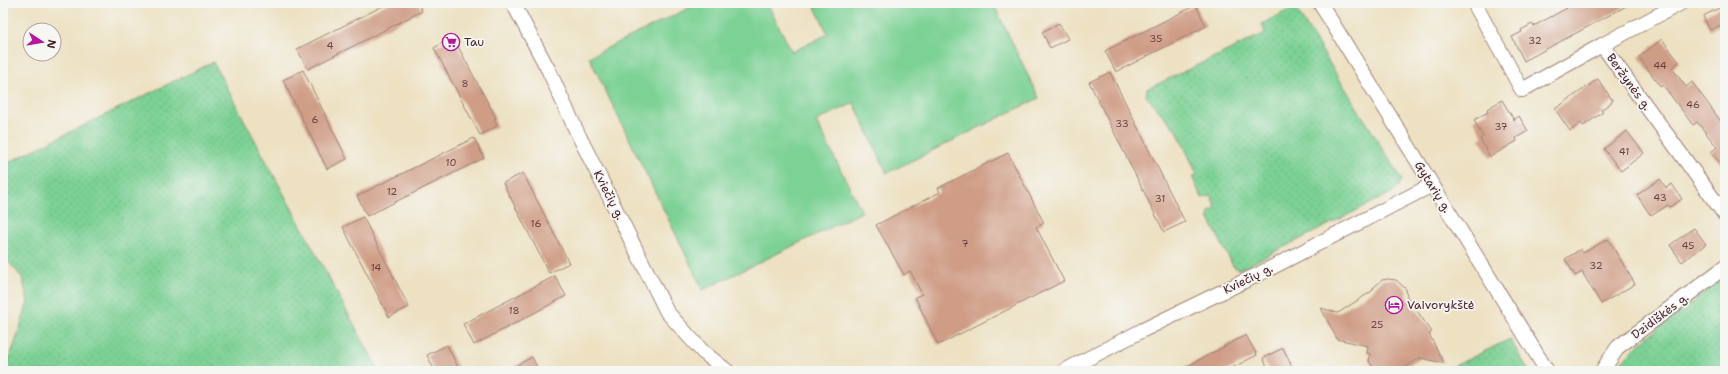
<svg xmlns="http://www.w3.org/2000/svg" width="1728" height="374" font-family="'Shantell Sans',sans-serif">
<style>
.grass{fill:url(#grass-dots);stroke:#637860}
.garden{fill:#7cd194;stroke:#637860}
.building{fill:#cf9d86}
.lines{fill:none;stroke-linecap:round;stroke-linejoin:round}
.street-casing{stroke:#9c8076;stroke-width:16}
.street{stroke:#fff;stroke-width:14}
.labels{text-anchor:middle;dominant-baseline:central;stroke-width:3.5;stroke-linejoin:round;paint-order:stroke}
.number-label{font-size:10px;fill:#6b3e42}
.poi-label{font-size:12px;fill:#4a1f2b;stroke:#f6f6f2;text-anchor:start}
.street-label{font-size:12px;fill:#4a1f2b;stroke:#f6f6f2}
</style>
<defs>
<pattern id="grass-dots" width="8" height="8" patternUnits="userSpaceOnUse"><rect width="8" height="8" fill="#7cd194"/><path d="M2 2h.1M6 6h.1" fill="none" stroke="#6db380" stroke-width="1.8" stroke-linecap="round"/></pattern>
</defs>
<rect width="100%" height="100%" fill="#f6f6f2"/>
<filter id="ink" filterUnits="userSpaceOnUse"><feTurbulence type="fractalNoise" baseFrequency=".025" numOctaves="2"/><feDisplacementMap in="SourceGraphic" scale="8" xChannelSelector="R" yChannelSelector="G"/><feConvolveMatrix kernelMatrix="1 2 1 2 8 2 1 2 1" color-interpolation-filters="sRGB"/></filter>
<filter id="wash" filterUnits="userSpaceOnUse"><feTurbulence type="fractalNoise" baseFrequency=".012" numOctaves="4" result="noise"/><feDisplacementMap in="SourceGraphic" scale="16" xChannelSelector="R" yChannelSelector="G"/><feGaussianBlur stdDeviation="0.9" result="paint"/><feColorMatrix in="noise" values="0 0 0 0 0 0 0 0 0 0 0 0 0 0 0 0 0 1.4 0 .05"/><feComposite in="paint" operator="in"/></filter>
<g filter="url(#wash)">
<rect width="100%" height="100%" fill="#ede1c2"/>
<path class="grass" d="M 1292,8 L 1296,9 L 1402,180 L 1398,187 L 1391,193 L 1243,268 L 1238,269 L 1233,266 L 1208,217 L 1209,212 L 1216,208 L 1211,196 L 1202,198 L 1192,177 L 1197,174 L 1177,131 L 1146,96 L 1147,89 L 1265,33 L 1262,24 Z
M 213,62 L 379,371 L 5,371 L 14,346 L 28,302 L 22,277 L 3,256 L 3,165 Z
M 1725,277 L 1725,371 L 1612,371 L 1641,342 Z
M 1510,339 L 1529,371 L 1444,371 Z"/>
<path class="garden" d="M 699,3 L 767,3 L 792,52 L 828,34 L 813,3 L 993,3 L 1039,98 L 887,173 L 854,103 L 816,121 L 862,212 L 703,290 L 589,57 Z"/>
<g id="blocks">
<path class="building" d="M 389,3 L 418,3 L 422,11 L 308,69 L 297,49 Z
M 1564,3 L 1632,3 L 1524,61 L 1512,37 L 1522,32 L 1521,30 L 1532,24 L 1534,26 L 1567,8 Z
M 1196,5 L 1206,26 L 1116,72 L 1105,51 Z
M 1725,5 L 1725,23 L 1710,30 L 1703,16 Z
M 1059,23 L 1068,39 L 1050,48 L 1042,32 Z
M 453,37 L 496,118 L 494,119 L 497,126 L 480,135 L 434,48 Z
M 1662,39 L 1679,62 L 1672,68 L 1686,87 L 1692,82 L 1725,127 L 1725,169 L 1711,152 L 1717,147 L 1697,122 L 1693,125 L 1663,85 L 1661,87 L 1639,57 Z
M 303,70 L 347,159 L 327,169 L 283,80 Z
M 1110,72 L 1185,222 L 1164,232 L 1089,82 Z
M 1598,79 L 1613,101 L 1601,110 L 1603,112 L 1583,126 L 1581,123 L 1570,131 L 1555,109 Z
M 1502,100 L 1514,120 L 1519,116 L 1528,131 L 1516,138 L 1517,141 L 1490,157 L 1480,139 L 1483,137 L 1474,120 L 1488,112 L 1487,109 Z
M 1627,131 L 1644,153 L 1621,171 L 1604,149 Z
M 474,138 L 484,158 L 367,216 L 357,196 Z
M 1008,153 L 1044,223 L 1036,227 L 1064,281 L 938,345 L 915,297 L 922,294 L 910,271 L 904,275 L 876,225 L 940,192 L 938,188 Z
M 523,173 L 569,263 L 549,273 L 503,183 Z
M 1660,179 L 1666,188 L 1672,184 L 1682,199 L 1670,207 L 1668,205 L 1651,216 L 1637,195 Z
M 363,217 L 409,307 L 389,317 L 343,227 Z
M 1694,228 L 1706,244 L 1682,262 L 1670,245 Z
M 1608,239 L 1635,284 L 1601,304 L 1582,272 L 1575,276 L 1565,259 L 1581,249 L 1583,253 Z
M 555,276 L 566,296 L 474,345 L 463,324 Z
M 1388,279 L 1396,280 L 1406,289 L 1407,297 L 1432,332 L 1429,334 L 1444,363 L 1420,358 L 1399,371 L 1375,371 L 1369,361 L 1370,354 L 1367,353 L 1368,346 L 1337,339 L 1321,308 L 1338,313 L 1372,291 L 1374,287 L 1382,280 Z
M 1246,335 L 1257,355 L 1226,371 L 1178,371 Z
M 447,345 L 460,371 L 435,371 L 427,355 Z
M 1283,348 L 1294,371 L 1269,371 L 1263,358 Z
M 532,357 L 539,371 L 506,371 Z"/>
</g>
</g>
<g filter="url(#ink)">
<use href="#blocks" fill-opacity="0" stroke="#9c8076" stroke-width="1"/>
<g class="lines">
<defs>
<path id="street" d="M 513,3 L 549,71 L 576,130 L 667,312 L 703,352 L 727,371
M 1320,3 L 1547,371
M 1474,3 L 1522,90 L 1602,45 L 1725,215
M 1602,45 L 1681,3
M 1064,371 L 1143,330 L 1261,273 L 1432,185
M 1602,371 L 1618,347 L 1725,267"/>
</defs>
<use href="#street" class="street-casing"/>
<use href="#street" class="street"/>
</g>
</g>
<defs>
<symbol id="supermarket-ring" viewBox="-11 -11 22 22"><circle r="9.5" fill="#f6f6f2" stroke="#b5179e" stroke-width="1.5"/><path d="M-6-5.5h2.5l.6 2H6L4.5 2H-2.5L-4.4-4H-6ZM-1.5 3.2a1.3 1.3 0 1 0 .1 0ZM3 3.2a1.3 1.3 0 1 0 .1 0Z" fill="#b5179e"/></symbol>
<symbol id="hotel-ring" viewBox="-11 -11 22 22"><circle r="9.5" fill="#f6f6f2" stroke="#b5179e" stroke-width="1.5"/><path d="M-6-4.5h1.5V1H6V5H4.5V3h-9V5H-6ZM-4 0a1.8 1.8 0 1 1 3.6 0ZM.5 0V-2.5h3Q6-2.5 6 0Z" fill="#b5179e"/></symbol>
</defs>
<g fill-rule="evenodd">
<use href="#supermarket-ring" x="441" y="32" width="20" height="20"/>
<use href="#hotel-ring" x="1384" y="295" width="20" height="20"/>
</g>
<g class="labels">
<g class="number-label">
<text x="1156" y="38">35</text>
<text x="1535" y="40">32</text>
<text x="330" y="45">4</text>
<text x="1660" y="65">44</text>
<text x="465" y="83">8</text>
<text x="1693" y="104">46</text>
<text x="315" y="119">6</text>
<text x="1122" y="123">33</text>
<text x="1501" y="126">37</text>
<text x="1624" y="151">41</text>
<text x="451" y="162">10</text>
<text x="392" y="191">12</text>
<text x="1660" y="197">43</text>
<text x="1160" y="198">31</text>
<text x="536" y="223">16</text>
<text x="965" y="243">7</text>
<text x="1688" y="245">45</text>
<text x="1596" y="265">32</text>
<text x="376" y="267">14</text>
<text x="514" y="310">18</text>
<text x="1377" y="324">25</text>
</g>
<g class="poi-label">
<text x="464" y="42">Tau</text>
<text x="1407" y="305">Vaivorykštė</text>
</g>
<g class="street-label">
<text transform="translate(1629 82) rotate(54)">Beržynės g.</text>
<text transform="translate(1433 187) rotate(58)">Gytarių g.</text>
<text transform="translate(609 195) rotate(63)">Kviečių g.</text>
<text transform="translate(1248 279) rotate(-26)">Kviečių g.</text>
<text transform="translate(1660 316) rotate(-37)">Dzidiškės g.</text>
</g>
</g>
<rect width="1728" height="374" fill="none" stroke="#f6f6f2" stroke-width="16"/>
<g transform="translate(42 42) rotate(102)"><circle r="19" fill="#f6f6f2" stroke="#b1a0a2"/>
<path d="M0-3L7 15L0 10L-7 15Z" fill="#b5179e"/>
<text y="-6" font-size="11" font-weight="bold" text-anchor="middle" fill="#4a1f2b">N</text>
</g>
</svg>
